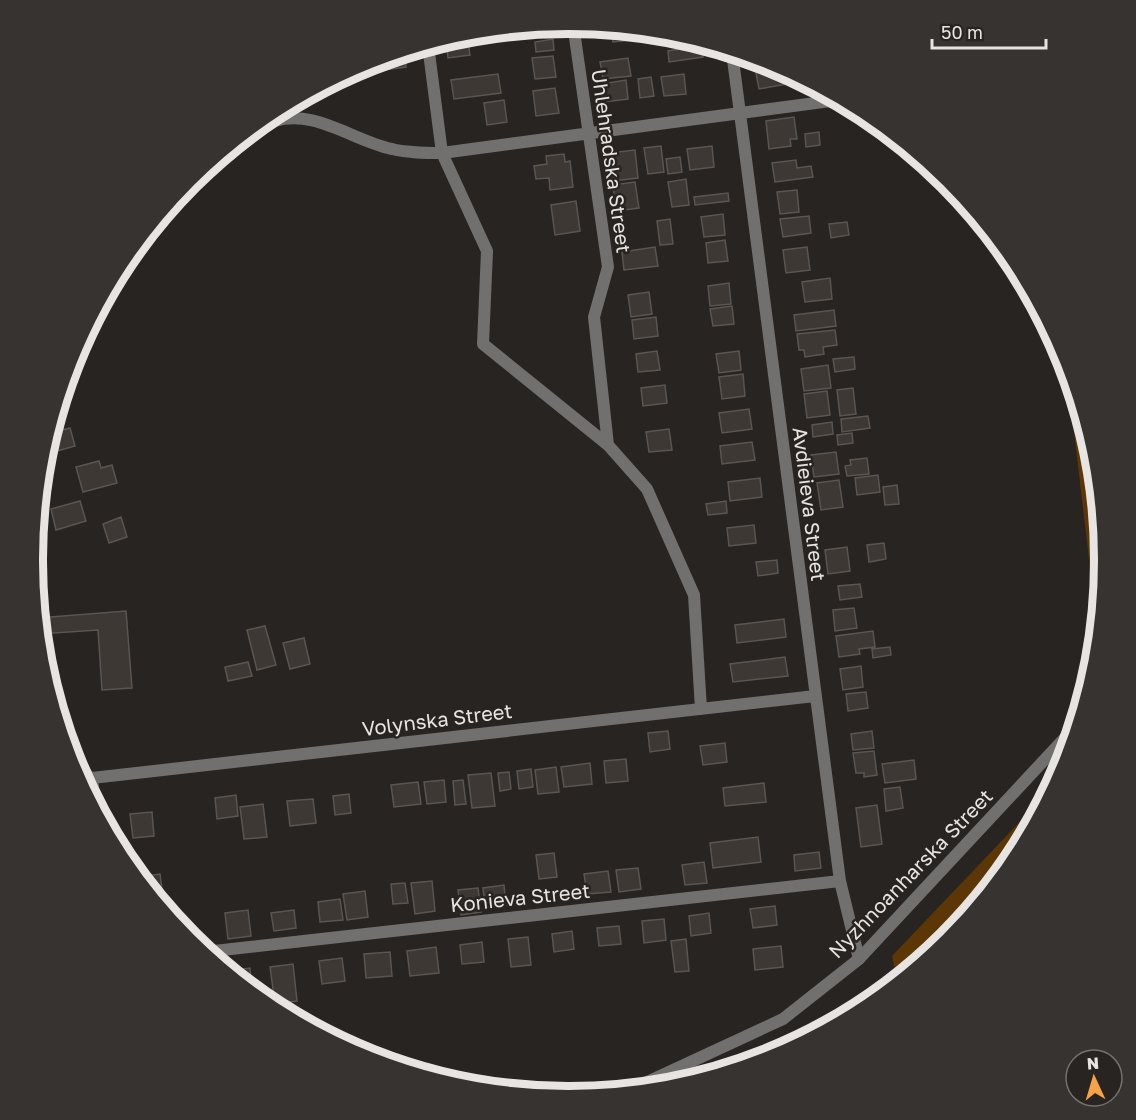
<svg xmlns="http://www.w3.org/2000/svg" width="1136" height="1120" font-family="'Golos Text',sans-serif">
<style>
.green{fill:#5c3605}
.building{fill:#3d3834;stroke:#5a5551;stroke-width:1.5}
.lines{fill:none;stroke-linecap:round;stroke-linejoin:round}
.service{stroke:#72706e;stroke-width:9}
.minor{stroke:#72706e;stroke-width:12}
.tertiary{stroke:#72706e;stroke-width:12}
.labels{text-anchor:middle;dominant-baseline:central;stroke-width:5;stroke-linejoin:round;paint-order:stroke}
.street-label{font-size:20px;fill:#e7e4e1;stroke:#282421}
.rim{fill:none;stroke:#e7e4e1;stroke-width:8}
</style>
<rect width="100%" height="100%" fill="#282421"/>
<path class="green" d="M 1066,364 L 1094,456 L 1104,560 L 1097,627 Z
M 1051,789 L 1013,858 L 947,939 L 897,980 L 892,956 Z"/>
<path class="building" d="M 611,28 L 629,30 L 631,40 L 613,42 Z
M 467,34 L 470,55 L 448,58 L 446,40 Z
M 678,37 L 701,43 L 703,57 L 669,62 L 668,51 L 680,49 Z
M 553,39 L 554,50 L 536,52 L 535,42 Z
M 404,52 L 406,67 L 384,70 L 383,59 Z
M 553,56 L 556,77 L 535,79 L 532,58 Z
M 628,58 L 631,76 L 603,79 L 600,62 Z
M 774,65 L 785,71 L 787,84 L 759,89 L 755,68 Z
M 498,74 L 501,93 L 454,99 L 451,80 Z
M 684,74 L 686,94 L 664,96 L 661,77 Z
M 651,77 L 654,96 L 640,98 L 638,79 Z
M 626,80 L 628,99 L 604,102 L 601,84 Z
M 555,88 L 559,113 L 536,116 L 533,91 Z
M 504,100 L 507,122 L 487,125 L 484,103 Z
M 794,117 L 797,139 L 790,139 L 791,146 L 769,149 L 766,121 Z
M 819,132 L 820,145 L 806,147 L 805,134 Z
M 661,146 L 664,172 L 648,174 L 644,148 Z
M 712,146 L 714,167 L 690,170 L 687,149 Z
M 635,150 L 638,178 L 613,181 L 610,153 Z
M 564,154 L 565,162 L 570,161 L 573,187 L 550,190 L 549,178 L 536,179 L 534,166 L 547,164 L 546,156 Z
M 680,157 L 682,172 L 668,174 L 666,159 Z
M 796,160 L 797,168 L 811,166 L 813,177 L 775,182 L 772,163 Z
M 686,179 L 689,205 L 672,207 L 668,182 Z
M 635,182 L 639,208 L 616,211 L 613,185 Z
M 797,190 L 799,212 L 780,214 L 777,192 Z
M 728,193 L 729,201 L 695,205 L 694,197 Z
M 576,201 L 580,231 L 555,235 L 551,205 Z
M 723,214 L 725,235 L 704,237 L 701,217 Z
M 809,216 L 811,233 L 783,237 L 780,219 Z
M 670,219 L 673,244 L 660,245 L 657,221 Z
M 847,222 L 849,235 L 831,238 L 829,224 Z
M 725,240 L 728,261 L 708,263 L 706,243 Z
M 655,247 L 658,266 L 624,270 L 622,252 Z
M 807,247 L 810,270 L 786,273 L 783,250 Z
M 830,278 L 832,299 L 805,302 L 802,282 Z
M 729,283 L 731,304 L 710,306 L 708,286 Z
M 649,292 L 652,314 L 631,317 L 628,295 Z
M 732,306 L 734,324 L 713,326 L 710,309 Z
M 834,310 L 836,326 L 796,331 L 794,315 Z
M 656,317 L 658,336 L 634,339 L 632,320 Z
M 835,330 L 837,345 L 823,347 L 824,354 L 805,357 L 804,350 L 799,350 L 797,334 Z
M 657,351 L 660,370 L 638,372 L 636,354 Z
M 739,351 L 741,370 L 719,373 L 716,354 Z
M 854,357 L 855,369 L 835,372 L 833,359 Z
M 828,365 L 831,388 L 804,391 L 801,369 Z
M 743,374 L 745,396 L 722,399 L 719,377 Z
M 665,385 L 667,403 L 643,406 L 641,388 Z
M 853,388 L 856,414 L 840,416 L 837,390 Z
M 827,391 L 830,415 L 807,418 L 804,394 Z
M 749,409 L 752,429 L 722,433 L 719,413 Z
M 868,416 L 870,428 L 842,432 L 841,419 Z
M 832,422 L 833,434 L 813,437 L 812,425 Z
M 60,423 L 62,430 L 70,428 L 75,446 L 43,455 L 51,426 Z
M 669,429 L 672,450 L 649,452 L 646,432 Z
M 852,433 L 853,443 L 838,445 L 837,435 Z
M 752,442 L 755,460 L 722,464 L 720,446 Z
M 836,452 L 839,474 L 814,477 L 811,455 Z
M 867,458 L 869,474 L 847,476 L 845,466 L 851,465 L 850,460 Z
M 99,461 L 101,468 L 112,465 L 117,483 L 83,492 L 76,467 Z
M 878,475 L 880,492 L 857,495 L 855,478 Z
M 760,478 L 762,497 L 730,501 L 728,482 Z
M 839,480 L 843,507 L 821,510 L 817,483 Z
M 897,485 L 899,504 L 885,505 L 883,487 Z
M 80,501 L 86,521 L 56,530 L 51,509 Z
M 726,501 L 727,513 L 708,515 L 706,504 Z
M 121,517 L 127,537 L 109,543 L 103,524 Z
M 754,525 L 756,543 L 729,546 L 727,528 Z
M 884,543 L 886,559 L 869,562 L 867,545 Z
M 847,547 L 850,571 L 828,574 L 825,550 Z
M 777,560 L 778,573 L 758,576 L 756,562 Z
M 860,584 L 862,597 L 840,600 L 838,586 Z
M 854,608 L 857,628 L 835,631 L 833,610 Z
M 126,611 L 132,688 L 102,690 L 98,630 L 39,634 L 38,618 Z
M 784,619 L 786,637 L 737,643 L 735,625 Z
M 265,626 L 276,665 L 257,670 L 247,630 Z
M 873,631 L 875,647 L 859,649 L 860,654 L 839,657 L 836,636 Z
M 304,638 L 310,664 L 290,669 L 283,643 Z
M 890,647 L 891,655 L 873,658 L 872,649 Z
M 785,657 L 788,676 L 733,682 L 730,664 Z
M 248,662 L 252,676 L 228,681 L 225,667 Z
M 861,666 L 863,687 L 843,690 L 840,669 Z
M 866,692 L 868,708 L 848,711 L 846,694 Z
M 668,731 L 670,749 L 650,752 L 648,733 Z
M 872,731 L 874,748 L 853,750 L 851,734 Z
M 725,743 L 727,762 L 703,765 L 700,746 Z
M 874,751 L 877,775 L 864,777 L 864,773 L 856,773 L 853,753 Z
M 626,759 L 628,781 L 606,783 L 604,761 Z
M 914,760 L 916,779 L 885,783 L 882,764 Z
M 590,763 L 592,784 L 564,787 L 561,767 Z
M 556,767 L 559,792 L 538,794 L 535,770 Z
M 531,769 L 533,787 L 519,789 L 517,771 Z
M 509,772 L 511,789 L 500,791 L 498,773 Z
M 491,773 L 495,806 L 472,808 L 468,775 Z
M 444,780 L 446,802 L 427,804 L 424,782 Z
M 463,780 L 466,804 L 455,805 L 453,781 Z
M 418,782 L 421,804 L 394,807 L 391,785 Z
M 764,783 L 766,802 L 725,806 L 723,788 Z
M 900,787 L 903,808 L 886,811 L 884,789 Z
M 349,794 L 351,813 L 335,815 L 333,796 Z
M 236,795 L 238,816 L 217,819 L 215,798 Z
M 313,799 L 316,823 L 290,826 L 287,801 Z
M 263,804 L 267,837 L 244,839 L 240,807 Z
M 877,805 L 882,844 L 861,847 L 856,808 Z
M 152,812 L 154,836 L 133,838 L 130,814 Z
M 758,837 L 761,862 L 713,868 L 710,843 Z
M 819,852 L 821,868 L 795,871 L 794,855 Z
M 554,853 L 557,877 L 539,879 L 536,855 Z
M 704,862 L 707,883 L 685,885 L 682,865 Z
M 638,868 L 641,889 L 619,892 L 616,870 Z
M 608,871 L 611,892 L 587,894 L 584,874 Z
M 160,874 L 163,897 L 155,898 L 138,877 Z
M 432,881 L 435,911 L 415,914 L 411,883 Z
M 405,883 L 408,903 L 393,904 L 391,884 Z
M 504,885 L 506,905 L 485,907 L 483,888 Z
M 478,888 L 481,912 L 461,915 L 458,890 Z
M 365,891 L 368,917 L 347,920 L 343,894 Z
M 340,899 L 343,920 L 320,922 L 318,902 Z
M 775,906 L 777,925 L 753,928 L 750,909 Z
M 248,910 L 251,936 L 228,939 L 225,913 Z
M 294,910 L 296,928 L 274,931 L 271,913 Z
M 709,913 L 711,933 L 691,936 L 689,916 Z
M 664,919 L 666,940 L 644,943 L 642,921 Z
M 619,926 L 621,944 L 599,946 L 597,928 Z
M 572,931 L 574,949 L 554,952 L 552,934 Z
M 528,937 L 531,965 L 511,967 L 508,939 Z
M 686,939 L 689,971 L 675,972 L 671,941 Z
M 482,942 L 484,962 L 462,964 L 460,945 Z
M 781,946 L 783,967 L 755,970 L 753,949 Z
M 436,947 L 439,973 L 410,976 L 407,951 Z
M 390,952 L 392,976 L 366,978 L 364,954 Z
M 342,958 L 345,981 L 322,984 L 319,961 Z
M 293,964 L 297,1001 L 275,1004 L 270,967 Z
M 250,968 L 251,990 L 227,971 Z"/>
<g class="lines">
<path class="service" d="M 69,752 L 92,778"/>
<path class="minor" d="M 573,24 L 608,267 L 594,317 L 608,445 L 647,489 L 694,595 L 701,709
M 428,45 L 442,153 L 487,251 L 483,344 L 608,445
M 732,52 L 840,881 L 859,959
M 215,160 C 235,149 251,130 272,122 C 313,107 353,141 392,149 C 408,153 425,153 442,153 L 838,100
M 34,582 L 38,579 L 41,534 L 37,510
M 95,807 L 92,778 L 815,696
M 205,952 L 840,881"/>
<path class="tertiary" d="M 630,1090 L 783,1019 L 859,959 L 1075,727"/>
</g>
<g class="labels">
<g class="street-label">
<text transform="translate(612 161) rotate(82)">Uhlehradska Street</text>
<text transform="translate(810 504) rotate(83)">Avdieieva Street</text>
<text transform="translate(437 719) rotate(-7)">Volynska Street</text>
<text transform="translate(910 873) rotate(-46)">Nyzhnoanharska Street</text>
<text transform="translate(520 897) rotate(-6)">Konieva Street</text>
</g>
</g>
<path d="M0 0H1136V1120H0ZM568 34H569A525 525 0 0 1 1094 559V561A525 525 0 0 1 569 1086H568A525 525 0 0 1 43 561V559A525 525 0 0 1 568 34Z" fill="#373330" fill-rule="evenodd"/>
<path class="rim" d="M568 34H569A525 525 0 0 1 1094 559V561A525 525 0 0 1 569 1086H568A525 525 0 0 1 43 561V559A525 525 0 0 1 568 34Z"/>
<g transform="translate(1094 1078) rotate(356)"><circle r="28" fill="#282421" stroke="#74716e" stroke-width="1.5"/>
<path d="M0-4.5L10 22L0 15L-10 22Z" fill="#f6a246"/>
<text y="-9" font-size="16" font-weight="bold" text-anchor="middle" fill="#e7e4e1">N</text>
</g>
<path d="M932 39v9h114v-9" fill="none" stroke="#e7e4e1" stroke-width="3"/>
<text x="941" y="39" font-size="18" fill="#e7e4e1" stroke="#282421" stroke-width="4.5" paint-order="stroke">50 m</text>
</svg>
